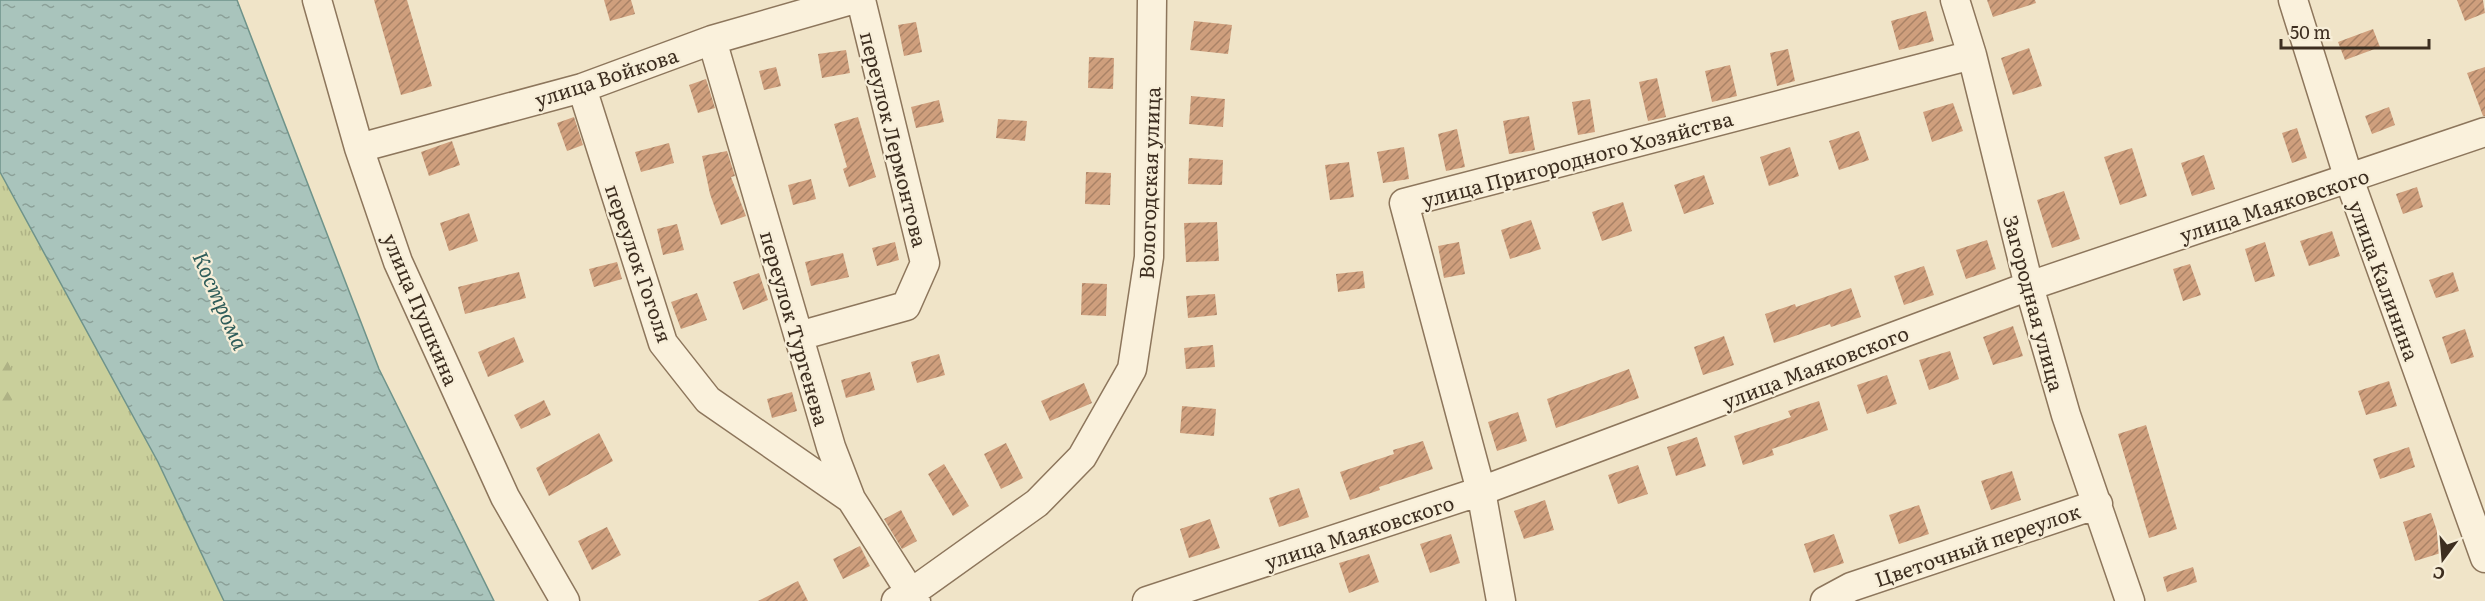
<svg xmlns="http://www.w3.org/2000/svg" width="2485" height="601" font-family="Literata,serif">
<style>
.grass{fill:url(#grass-tufts)}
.forest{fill:url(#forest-firs)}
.water{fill:url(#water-ripples);stroke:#6f938a;stroke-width:1.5}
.building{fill:url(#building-hatch)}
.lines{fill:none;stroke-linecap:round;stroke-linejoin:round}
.minor-casing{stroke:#8d765c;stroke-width:31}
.minor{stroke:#faf1dc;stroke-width:28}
.labels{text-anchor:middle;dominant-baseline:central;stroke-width:4.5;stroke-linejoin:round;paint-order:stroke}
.street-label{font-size:20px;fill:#3d2e20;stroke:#f7eed8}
.water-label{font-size:21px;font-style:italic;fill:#2f5d5a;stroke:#f7eed8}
</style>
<defs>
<pattern id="grass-tufts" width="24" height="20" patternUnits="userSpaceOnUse" patternTransform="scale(1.5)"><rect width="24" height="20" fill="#c9cf9b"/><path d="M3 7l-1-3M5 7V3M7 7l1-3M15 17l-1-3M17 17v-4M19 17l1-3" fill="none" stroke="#aeb285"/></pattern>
<pattern id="forest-firs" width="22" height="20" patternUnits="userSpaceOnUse" patternTransform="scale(1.5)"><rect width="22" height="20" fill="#c9cf9b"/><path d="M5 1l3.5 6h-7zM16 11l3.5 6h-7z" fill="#aeb285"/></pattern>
<pattern id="water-ripples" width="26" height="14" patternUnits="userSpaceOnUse" patternTransform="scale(1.5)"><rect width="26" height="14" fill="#a9c4bc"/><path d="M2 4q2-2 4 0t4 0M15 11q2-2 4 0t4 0" fill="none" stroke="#8ba098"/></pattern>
<pattern id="building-hatch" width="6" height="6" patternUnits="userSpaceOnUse" patternTransform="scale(1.5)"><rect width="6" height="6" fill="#cf9f7d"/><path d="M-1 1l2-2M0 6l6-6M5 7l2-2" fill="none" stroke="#a98266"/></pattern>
</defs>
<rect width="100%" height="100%" fill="#f0e4c8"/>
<path class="grass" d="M 0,172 L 158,462 L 224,601 L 0,601 Z"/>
<path class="forest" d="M 0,340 L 18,387 L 0,425 Z"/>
<path class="water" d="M 0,0 L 237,0 L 379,369 L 494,601 L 224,601 L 158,462 L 0,172 Z"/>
<path class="building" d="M 374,0 L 407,0 L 432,86 L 401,95 Z
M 604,0 L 631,0 L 635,14 L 610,21 Z
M 1987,0 L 2035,0 L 2036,3 L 1993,17 Z
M 2457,0 L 2483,0 L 2485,13 L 2465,21 Z
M 1926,11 L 1934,41 L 1899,50 L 1891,21 Z
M 1194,21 L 1232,25 L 1228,54 L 1190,50 Z
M 916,22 L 922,52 L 904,56 L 898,25 Z
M 2373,29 L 2380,47 L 2345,60 L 2338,42 Z
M 2029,48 L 2042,86 L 2013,95 L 2001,58 Z
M 1788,49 L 1795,81 L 1777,86 L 1770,53 Z
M 846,50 L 850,73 L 822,78 L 818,54 Z
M 1089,57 L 1114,58 L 1113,89 L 1088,88 Z
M 1730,65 L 1737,96 L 1712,102 L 1705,71 Z
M 776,67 L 781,86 L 764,90 L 759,71 Z
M 2485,67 L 2485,116 L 2483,116 L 2467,73 Z
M 1657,78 L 1666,117 L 1648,121 L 1639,82 Z
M 706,79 L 715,108 L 698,113 L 689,85 Z
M 1191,96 L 1225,99 L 1223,127 L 1189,124 Z
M 1590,99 L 1595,132 L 1578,135 L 1572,102 Z
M 939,100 L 944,122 L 916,128 L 911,107 Z
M 1953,103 L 1963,131 L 1932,142 L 1923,112 Z
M 2389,107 L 2395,125 L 2372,134 L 2365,116 Z
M 1529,116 L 1535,150 L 1509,154 L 1503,121 Z
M 574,117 L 583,145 L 567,151 L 557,123 Z
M 858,117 L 876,177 L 849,187 L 843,169 L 847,167 L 834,124 Z
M 998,119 L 1027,121 L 1025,141 L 996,138 Z
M 2297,128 L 2307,158 L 2292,163 L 2282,133 Z
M 1457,129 L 1465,167 L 1446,171 L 1438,134 Z
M 1859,131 L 1869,160 L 1839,170 L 1829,141 Z
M 452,141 L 460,165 L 429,176 L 421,152 Z
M 669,143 L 674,163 L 641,172 L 635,152 Z
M 1404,147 L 1409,179 L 1383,183 L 1377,152 Z
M 1790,147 L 1799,176 L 1769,186 L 1760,157 Z
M 2132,148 L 2147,196 L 2120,205 L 2104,157 Z
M 727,151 L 735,176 L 731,177 L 746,216 L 721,225 L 710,194 L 702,156 Z
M 2204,155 L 2215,189 L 2192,196 L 2181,163 Z
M 1189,158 L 1223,160 L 1222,185 L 1188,184 Z
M 1349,162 L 1354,197 L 1330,200 L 1325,165 Z
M 1086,172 L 1111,173 L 1110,205 L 1085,204 Z
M 1704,175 L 1714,204 L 1684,214 L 1674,185 Z
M 811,179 L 816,199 L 793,205 L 788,185 Z
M 2417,187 L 2423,207 L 2403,214 L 2396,194 Z
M 2064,191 L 2080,239 L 2052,248 L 2037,200 Z
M 1623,202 L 1632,231 L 1602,241 L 1592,212 Z
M 469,213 L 478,241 L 449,251 L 440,223 Z
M 1531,220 L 1541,249 L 1510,259 L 1501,230 Z
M 1217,222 L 1219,261 L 1186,262 L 1184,223 Z
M 677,224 L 684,250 L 663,255 L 657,229 Z
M 2332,231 L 2340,256 L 2309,266 L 2300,241 Z
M 1987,240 L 1996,269 L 1966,279 L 1956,250 Z
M 895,242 L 899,260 L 877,266 L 872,248 Z
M 1459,242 L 1465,274 L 1444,278 L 1438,246 Z
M 2265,242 L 2275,276 L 2255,282 L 2245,249 Z
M 843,253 L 849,277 L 811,286 L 805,262 Z
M 617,262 L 622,279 L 594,287 L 589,269 Z
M 2190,264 L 2201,295 L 2183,301 L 2173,269 Z
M 1924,266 L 1934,295 L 1904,305 L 1894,276 Z
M 1363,271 L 1365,288 L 1338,292 L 1336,274 Z
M 519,272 L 526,298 L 465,314 L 458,287 Z
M 2453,272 L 2459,291 L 2436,298 L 2429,280 Z
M 759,273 L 768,300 L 743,310 L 733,282 Z
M 1082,283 L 1107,284 L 1106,316 L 1081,315 Z
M 1851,288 L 1861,317 L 1831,327 L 1830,324 L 1774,343 L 1765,314 L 1795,304 L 1796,307 Z
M 697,293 L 707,320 L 681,329 L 671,302 Z
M 1215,294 L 1217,315 L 1188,318 L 1186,296 Z
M 2013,326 L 2023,356 L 1993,365 L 1983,337 Z
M 2465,329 L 2474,357 L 2451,364 L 2442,337 Z
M 1724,336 L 1734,365 L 1703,375 L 1694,347 Z
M 514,337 L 524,362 L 488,377 L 478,352 Z
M 1213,345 L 1215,367 L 1186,369 L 1184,348 Z
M 1950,351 L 1959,379 L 1929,390 L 1919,360 Z
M 939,354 L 945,375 L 917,383 L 911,362 Z
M 1629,369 L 1639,398 L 1556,428 L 1547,399 Z
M 870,372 L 875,390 L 846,398 L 841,380 Z
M 1887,375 L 1897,404 L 1867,414 L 1857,385 Z
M 2389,381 L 2397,406 L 2366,415 L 2358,391 Z
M 1084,383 L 1092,403 L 1050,421 L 1041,401 Z
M 792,392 L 797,411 L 772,418 L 767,399 Z
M 544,400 L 551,415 L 521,429 L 514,415 Z
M 1819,401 L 1828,430 L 1772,449 L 1774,455 L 1743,465 L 1734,436 L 1791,417 L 1788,411 Z
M 1182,406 L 1216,409 L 1214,436 L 1180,433 Z
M 1518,412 L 1527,441 L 1497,451 L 1488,422 Z
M 2146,425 L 2177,529 L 2149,538 L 2118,434 Z
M 599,433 L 613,461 L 549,496 L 536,468 Z
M 1697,437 L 1706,466 L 1676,476 L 1667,447 Z
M 1423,441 L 1433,469 L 1379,487 L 1380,490 L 1350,500 L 1340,472 L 1394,454 L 1393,450 Z
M 1006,443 L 1023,478 L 1001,489 L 984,454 Z
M 2409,447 L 2415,467 L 2380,479 L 2373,459 Z
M 944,464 L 969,506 L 953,516 L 928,474 Z
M 1638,465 L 1648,494 L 1618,504 L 1608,475 Z
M 2012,471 L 2021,500 L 1991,510 L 1981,481 Z
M 1299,488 L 1309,517 L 1279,527 L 1269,498 Z
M 1545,500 L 1554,530 L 1524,539 L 1514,511 Z
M 1919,505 L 1929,534 L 1899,544 L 1889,515 Z
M 901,510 L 917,541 L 902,549 L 884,519 Z
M 2431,513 L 2444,552 L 2415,561 L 2403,522 Z
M 1210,519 L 1220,548 L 1189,558 L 1180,529 Z
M 607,527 L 621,555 L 592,570 L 578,541 Z
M 1451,534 L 1460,563 L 1430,573 L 1420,544 Z
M 1834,534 L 1844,563 L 1814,573 L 1804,544 Z
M 860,546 L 870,566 L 843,579 L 833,559 Z
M 1369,554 L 1379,582 L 1349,593 L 1339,563 Z
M 2193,567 L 2197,582 L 2167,592 L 2163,577 Z
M 798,581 L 808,601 L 758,601 Z"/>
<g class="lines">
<defs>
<path id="minor" d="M 317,0 L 359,148 L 398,262 L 505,497 L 565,601
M 1955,0 L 1972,55 L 2029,286 L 2066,415 L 2130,601
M 2293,0 L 2349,179 L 2485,558
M 712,40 L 831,447 L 851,499 L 916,601
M 582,88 L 663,343 L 708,400 L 851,499
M 359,148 L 582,88 L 712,40 L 851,0
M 799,336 L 906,306 L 925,263 L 861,0
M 896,601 L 911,593 L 1037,503 L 1082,457 L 1132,369 L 1149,257 L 1152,0
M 1147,601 L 1481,491 L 2029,286 L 2485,132
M 1501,601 L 1481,491 L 1404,203 L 1972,55
M 1825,601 L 1851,587 L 2098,504"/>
</defs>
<use href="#minor" class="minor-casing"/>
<use href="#minor" class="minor"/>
</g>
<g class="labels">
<g class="street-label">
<text transform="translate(606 76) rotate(-18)">улица Войкова</text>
<text transform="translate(895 139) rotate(76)">переулок Лермонтова</text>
<text transform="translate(1577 158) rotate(-15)">улица Пригородного Хозяйства</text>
<text transform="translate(1148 183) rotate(-88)">Вологодская улица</text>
<text transform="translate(2274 204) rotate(-18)">улица Маяковского</text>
<text transform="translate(640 263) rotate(71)">переулок Гоголя</text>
<text transform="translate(2385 280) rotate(70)">улица Калинина</text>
<text transform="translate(2035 303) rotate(75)">Загородная улица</text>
<text transform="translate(422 309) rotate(67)">улица Пушкина</text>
<text transform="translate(796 328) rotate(74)">переулок Тургенева</text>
<text transform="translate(1815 366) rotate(-21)">улица Маяковского</text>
<text transform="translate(1359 531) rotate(-18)">улица Маяковского</text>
<text transform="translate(1977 544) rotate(-19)">Цветочный переулок</text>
</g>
<g class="water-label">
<text transform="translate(222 300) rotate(66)">Кострома</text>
</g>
</g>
<g transform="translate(2443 559) rotate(196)" stroke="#f7eed8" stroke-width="4.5" paint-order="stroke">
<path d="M0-4.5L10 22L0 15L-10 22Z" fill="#3d2e20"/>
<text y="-9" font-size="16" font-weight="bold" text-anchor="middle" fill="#3d2e20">С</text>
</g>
<path d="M2281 39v9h148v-9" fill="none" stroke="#3d2e20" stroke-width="3"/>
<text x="2290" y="39" font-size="18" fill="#3d2e20" stroke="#f7eed8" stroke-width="4.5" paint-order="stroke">50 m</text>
</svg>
